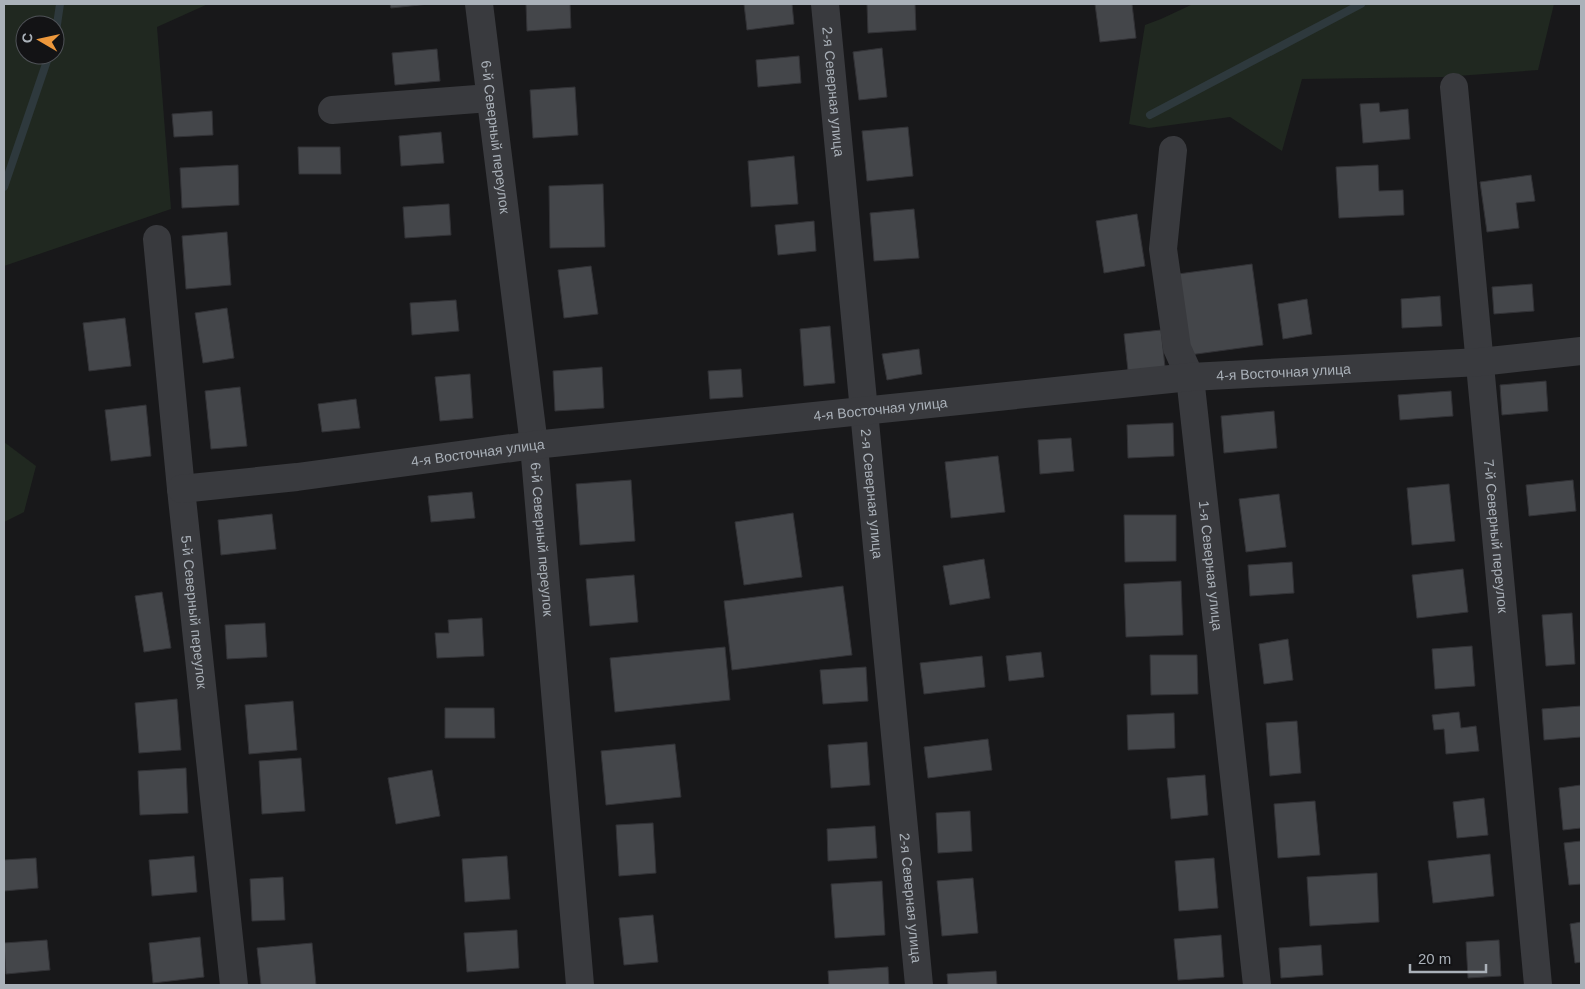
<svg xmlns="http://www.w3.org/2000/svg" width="1585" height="989" font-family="Helvetica,sans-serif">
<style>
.green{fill:#202820;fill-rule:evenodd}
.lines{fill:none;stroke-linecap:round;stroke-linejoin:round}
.stream{stroke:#2e393d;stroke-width:8}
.building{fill:#44464a;stroke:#323236}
.minor{stroke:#393a3e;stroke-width:28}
.labels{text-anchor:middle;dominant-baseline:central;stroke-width:4;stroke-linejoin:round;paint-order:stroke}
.street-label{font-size:14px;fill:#aab1b9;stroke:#131315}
</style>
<rect width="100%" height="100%" fill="#18181a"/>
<path class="green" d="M 4,4 L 208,4 L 157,27 L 171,209 L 4,266 ZM 25,25 L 55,25 L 55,55 L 25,55 Z
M 1193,4 L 1554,4 L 1538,70 L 1443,77 L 1302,79 L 1282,151 L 1230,117 L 1149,128 L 1129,124 L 1145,25 L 1161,19 Z
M 4,442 L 36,466 L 24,512 L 4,522 Z"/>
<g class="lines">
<path class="stream" d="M 55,38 L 60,4
M 1150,115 L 1361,4
M 4,187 L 49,55"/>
</g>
<path class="building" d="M 390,4 L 429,4 L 391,8 Z
M 526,4 L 570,4 L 571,28 L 527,31 Z
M 744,4 L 792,4 L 794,24 L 747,30 Z
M 867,4 L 915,4 L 916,30 L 868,33 Z
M 1095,4 L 1132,4 L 1136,38 L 1100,42 Z
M 882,48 L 887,97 L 859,100 L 853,52 Z
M 437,49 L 440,81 L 395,85 L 392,53 Z
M 799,56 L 801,83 L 758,87 L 756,60 Z
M 575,87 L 578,135 L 533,138 L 530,90 Z
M 1379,103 L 1380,112 L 1408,109 L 1410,139 L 1363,143 L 1360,104 Z
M 212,111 L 213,135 L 174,137 L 172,114 Z
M 908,127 L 913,176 L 867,181 L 862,131 Z
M 441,132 L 444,163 L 401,166 L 399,136 Z
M 298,147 L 340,147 L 341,174 L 299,174 Z
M 794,156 L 798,204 L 751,207 L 748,161 Z
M 238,165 L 239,205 L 182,208 L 180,168 Z
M 1378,165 L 1379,191 L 1403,190 L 1404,215 L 1339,218 L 1336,167 Z
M 1531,175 L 1535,201 L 1516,203 L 1519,228 L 1487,232 L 1480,182 Z
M 603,184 L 605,247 L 550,248 L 549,186 Z
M 449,204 L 451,235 L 405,238 L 403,207 Z
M 914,209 L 919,258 L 874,261 L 870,213 Z
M 1137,214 L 1145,266 L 1104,273 L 1096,221 Z
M 814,221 L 816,251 L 778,255 L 775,225 Z
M 227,232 L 231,285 L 186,289 L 182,236 Z
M 1252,264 L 1263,345 L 1189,355 L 1178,274 Z
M 591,266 L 598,314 L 564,318 L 558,270 Z
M 1532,284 L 1534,311 L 1494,314 L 1492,287 Z
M 1440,296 L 1442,326 L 1402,328 L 1401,299 Z
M 1307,299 L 1312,334 L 1283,339 L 1278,304 Z
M 456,300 L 459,331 L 412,335 L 410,303 Z
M 227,308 L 234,358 L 203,363 L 195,313 Z
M 125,318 L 131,366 L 89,371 L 83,323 Z
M 830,326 L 835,383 L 804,386 L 800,329 Z
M 1161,330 L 1165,367 L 1128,371 L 1124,334 Z
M 919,349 L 922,374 L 887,380 L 882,354 Z
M 602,367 L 604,408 L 555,411 L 553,371 Z
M 741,369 L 743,397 L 710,399 L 708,371 Z
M 470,374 L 473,418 L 440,421 L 435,377 Z
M 1546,381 L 1548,411 L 1502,415 L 1500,385 Z
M 240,387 L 247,446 L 211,449 L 205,391 Z
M 1451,391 L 1453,416 L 1400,420 L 1398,395 Z
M 356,399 L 360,428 L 322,432 L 318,404 Z
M 146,405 L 151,456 L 111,461 L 105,410 Z
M 1274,411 L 1277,448 L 1224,453 L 1221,416 Z
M 1173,423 L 1174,456 L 1128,458 L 1127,425 Z
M 1071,438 L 1074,471 L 1040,474 L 1038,440 Z
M 998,456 L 1005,512 L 951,518 L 945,462 Z
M 631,480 L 635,541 L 580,545 L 576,484 Z
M 1573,480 L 1576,511 L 1529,516 L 1526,485 Z
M 1449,484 L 1455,541 L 1412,545 L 1407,488 Z
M 472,492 L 475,518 L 431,522 L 428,496 Z
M 1279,494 L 1286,547 L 1246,552 L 1239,499 Z
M 793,513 L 802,577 L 744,585 L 735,522 Z
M 272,514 L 276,549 L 221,555 L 218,520 Z
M 1124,515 L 1176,515 L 1176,561 L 1125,562 Z
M 984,559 L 990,598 L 950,605 L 943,566 Z
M 1292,562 L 1294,593 L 1250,596 L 1248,565 Z
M 1463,569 L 1468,612 L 1417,618 L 1412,575 Z
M 634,575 L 638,622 L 590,626 L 586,579 Z
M 1181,581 L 1183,635 L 1126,637 L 1124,584 Z
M 843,586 L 852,655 L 732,670 L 724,601 Z
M 162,592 L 171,648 L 144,652 L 135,596 Z
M 1572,613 L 1575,664 L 1546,666 L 1542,615 Z
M 482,618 L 484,656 L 437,658 L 435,633 L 449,633 L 448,620 Z
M 265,623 L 267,657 L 227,659 L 225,625 Z
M 1288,639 L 1293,680 L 1264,684 L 1259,644 Z
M 1472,646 L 1475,686 L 1435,689 L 1432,649 Z
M 725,647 L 730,700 L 615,712 L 610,658 Z
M 1041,652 L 1044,677 L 1009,681 L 1006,656 Z
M 1150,655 L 1197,655 L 1198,694 L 1151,695 Z
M 982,656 L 985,687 L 924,694 L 920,663 Z
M 866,667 L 868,701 L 823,704 L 820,670 Z
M 177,699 L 181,750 L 139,753 L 135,703 Z
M 293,701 L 297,750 L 249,754 L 245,705 Z
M 1581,706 L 1581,737 L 1544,740 L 1542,709 Z
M 445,708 L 494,708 L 495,738 L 445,738 Z
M 1459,712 L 1461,728 L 1476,726 L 1479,751 L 1446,754 L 1444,729 L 1434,730 L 1432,715 Z
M 1174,713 L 1175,748 L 1128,750 L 1127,715 Z
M 1297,721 L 1301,773 L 1270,776 L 1266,723 Z
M 988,739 L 992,770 L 928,778 L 924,747 Z
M 867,742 L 870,785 L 831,788 L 828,745 Z
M 675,744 L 681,797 L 606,805 L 601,751 Z
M 301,758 L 305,811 L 262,814 L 259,761 Z
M 186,768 L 188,813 L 140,815 L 138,771 Z
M 432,770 L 440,816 L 396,824 L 388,778 Z
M 1205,775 L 1208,815 L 1171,819 L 1167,778 Z
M 1581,785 L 1581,828 L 1563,830 L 1559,788 Z
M 1484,798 L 1488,835 L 1457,838 L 1453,802 Z
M 1315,801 L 1320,855 L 1278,858 L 1274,804 Z
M 970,811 L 972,851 L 938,853 L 936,813 Z
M 653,823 L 656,873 L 619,876 L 616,825 Z
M 875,826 L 877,858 L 828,861 L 827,829 Z
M 1581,841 L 1581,884 L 1569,885 L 1564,843 Z
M 1490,854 L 1494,896 L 1433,903 L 1428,861 Z
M 194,856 L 197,892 L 152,896 L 149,860 Z
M 507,856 L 510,899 L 465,902 L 462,859 Z
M 36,858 L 38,888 L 4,891 L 4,860 Z
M 1214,858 L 1218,908 L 1179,911 L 1175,861 Z
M 1377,873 L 1379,922 L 1310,926 L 1307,877 Z
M 283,877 L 285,920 L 252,921 L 250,879 Z
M 973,878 L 978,933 L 942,936 L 937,881 Z
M 882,881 L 885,935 L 835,938 L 831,884 Z
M 653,915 L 658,962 L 624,965 L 619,918 Z
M 1581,922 L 1581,962 L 1575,963 L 1570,924 Z
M 517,930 L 519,968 L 467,972 L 464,933 Z
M 1221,935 L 1224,977 L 1178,980 L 1174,939 Z
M 200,937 L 204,977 L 153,983 L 149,943 Z
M 47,940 L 50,970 L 6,974 L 4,943 Z
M 1499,940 L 1501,976 L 1468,978 L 1466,942 Z
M 312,943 L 316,985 L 261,985 L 257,948 Z
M 1321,945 L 1323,975 L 1281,978 L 1279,948 Z
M 888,967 L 889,985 L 829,985 L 828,971 Z
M 996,971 L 997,985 L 948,985 L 947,974 Z"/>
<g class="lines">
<g class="minor">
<path id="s1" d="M 479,4 L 534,445 L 580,985"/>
<path id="s2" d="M 825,4 L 919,985"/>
<path id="s3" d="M 1454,87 L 1538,985"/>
<path d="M 332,110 L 490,98"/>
<path id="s4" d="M 1173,150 L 1163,249 L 1177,348 L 1190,377 L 1257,985"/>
<path id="s5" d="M 157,239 L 181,489 L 234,985"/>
<path id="s6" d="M 181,489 L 297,477 L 534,445 L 1190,377 L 1480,362 L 1581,351"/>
</g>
</g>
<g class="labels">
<g class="street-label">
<text stroke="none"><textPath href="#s2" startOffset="88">2-я Северная улица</textPath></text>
<text stroke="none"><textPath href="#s1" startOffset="134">6-й Северный переулок</textPath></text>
<text stroke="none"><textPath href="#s6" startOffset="1109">4-я Восточная улица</textPath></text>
<text stroke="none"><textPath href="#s6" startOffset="704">4-я Восточная улица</textPath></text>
<text stroke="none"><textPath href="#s6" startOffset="299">4-я Восточная улица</textPath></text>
<text stroke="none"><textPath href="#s2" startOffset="492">2-я Северная улица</textPath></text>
<text stroke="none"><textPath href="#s3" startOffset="451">7-й Северный переулок</textPath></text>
<text stroke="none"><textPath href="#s1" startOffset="539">6-й Северный переулок</textPath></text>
<text stroke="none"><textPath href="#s4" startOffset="421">1-я Северная улица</textPath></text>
<text stroke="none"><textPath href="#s5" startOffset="375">5-й Северный переулок</textPath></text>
<text stroke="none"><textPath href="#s2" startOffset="898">2-я Северная улица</textPath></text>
</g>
</g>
<rect width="1585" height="989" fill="none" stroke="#aab1b9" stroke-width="10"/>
<g transform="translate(40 40) rotate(279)"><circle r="24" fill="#131315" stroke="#4f5257"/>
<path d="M0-4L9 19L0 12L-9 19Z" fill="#ed983c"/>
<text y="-8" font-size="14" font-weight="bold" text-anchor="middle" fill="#aab1b9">С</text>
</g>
<path d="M1410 964v8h76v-8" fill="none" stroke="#aab1b9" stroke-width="2.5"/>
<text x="1418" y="964" font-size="15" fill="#aab1b9" stroke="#131315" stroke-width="4" paint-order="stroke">20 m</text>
</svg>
